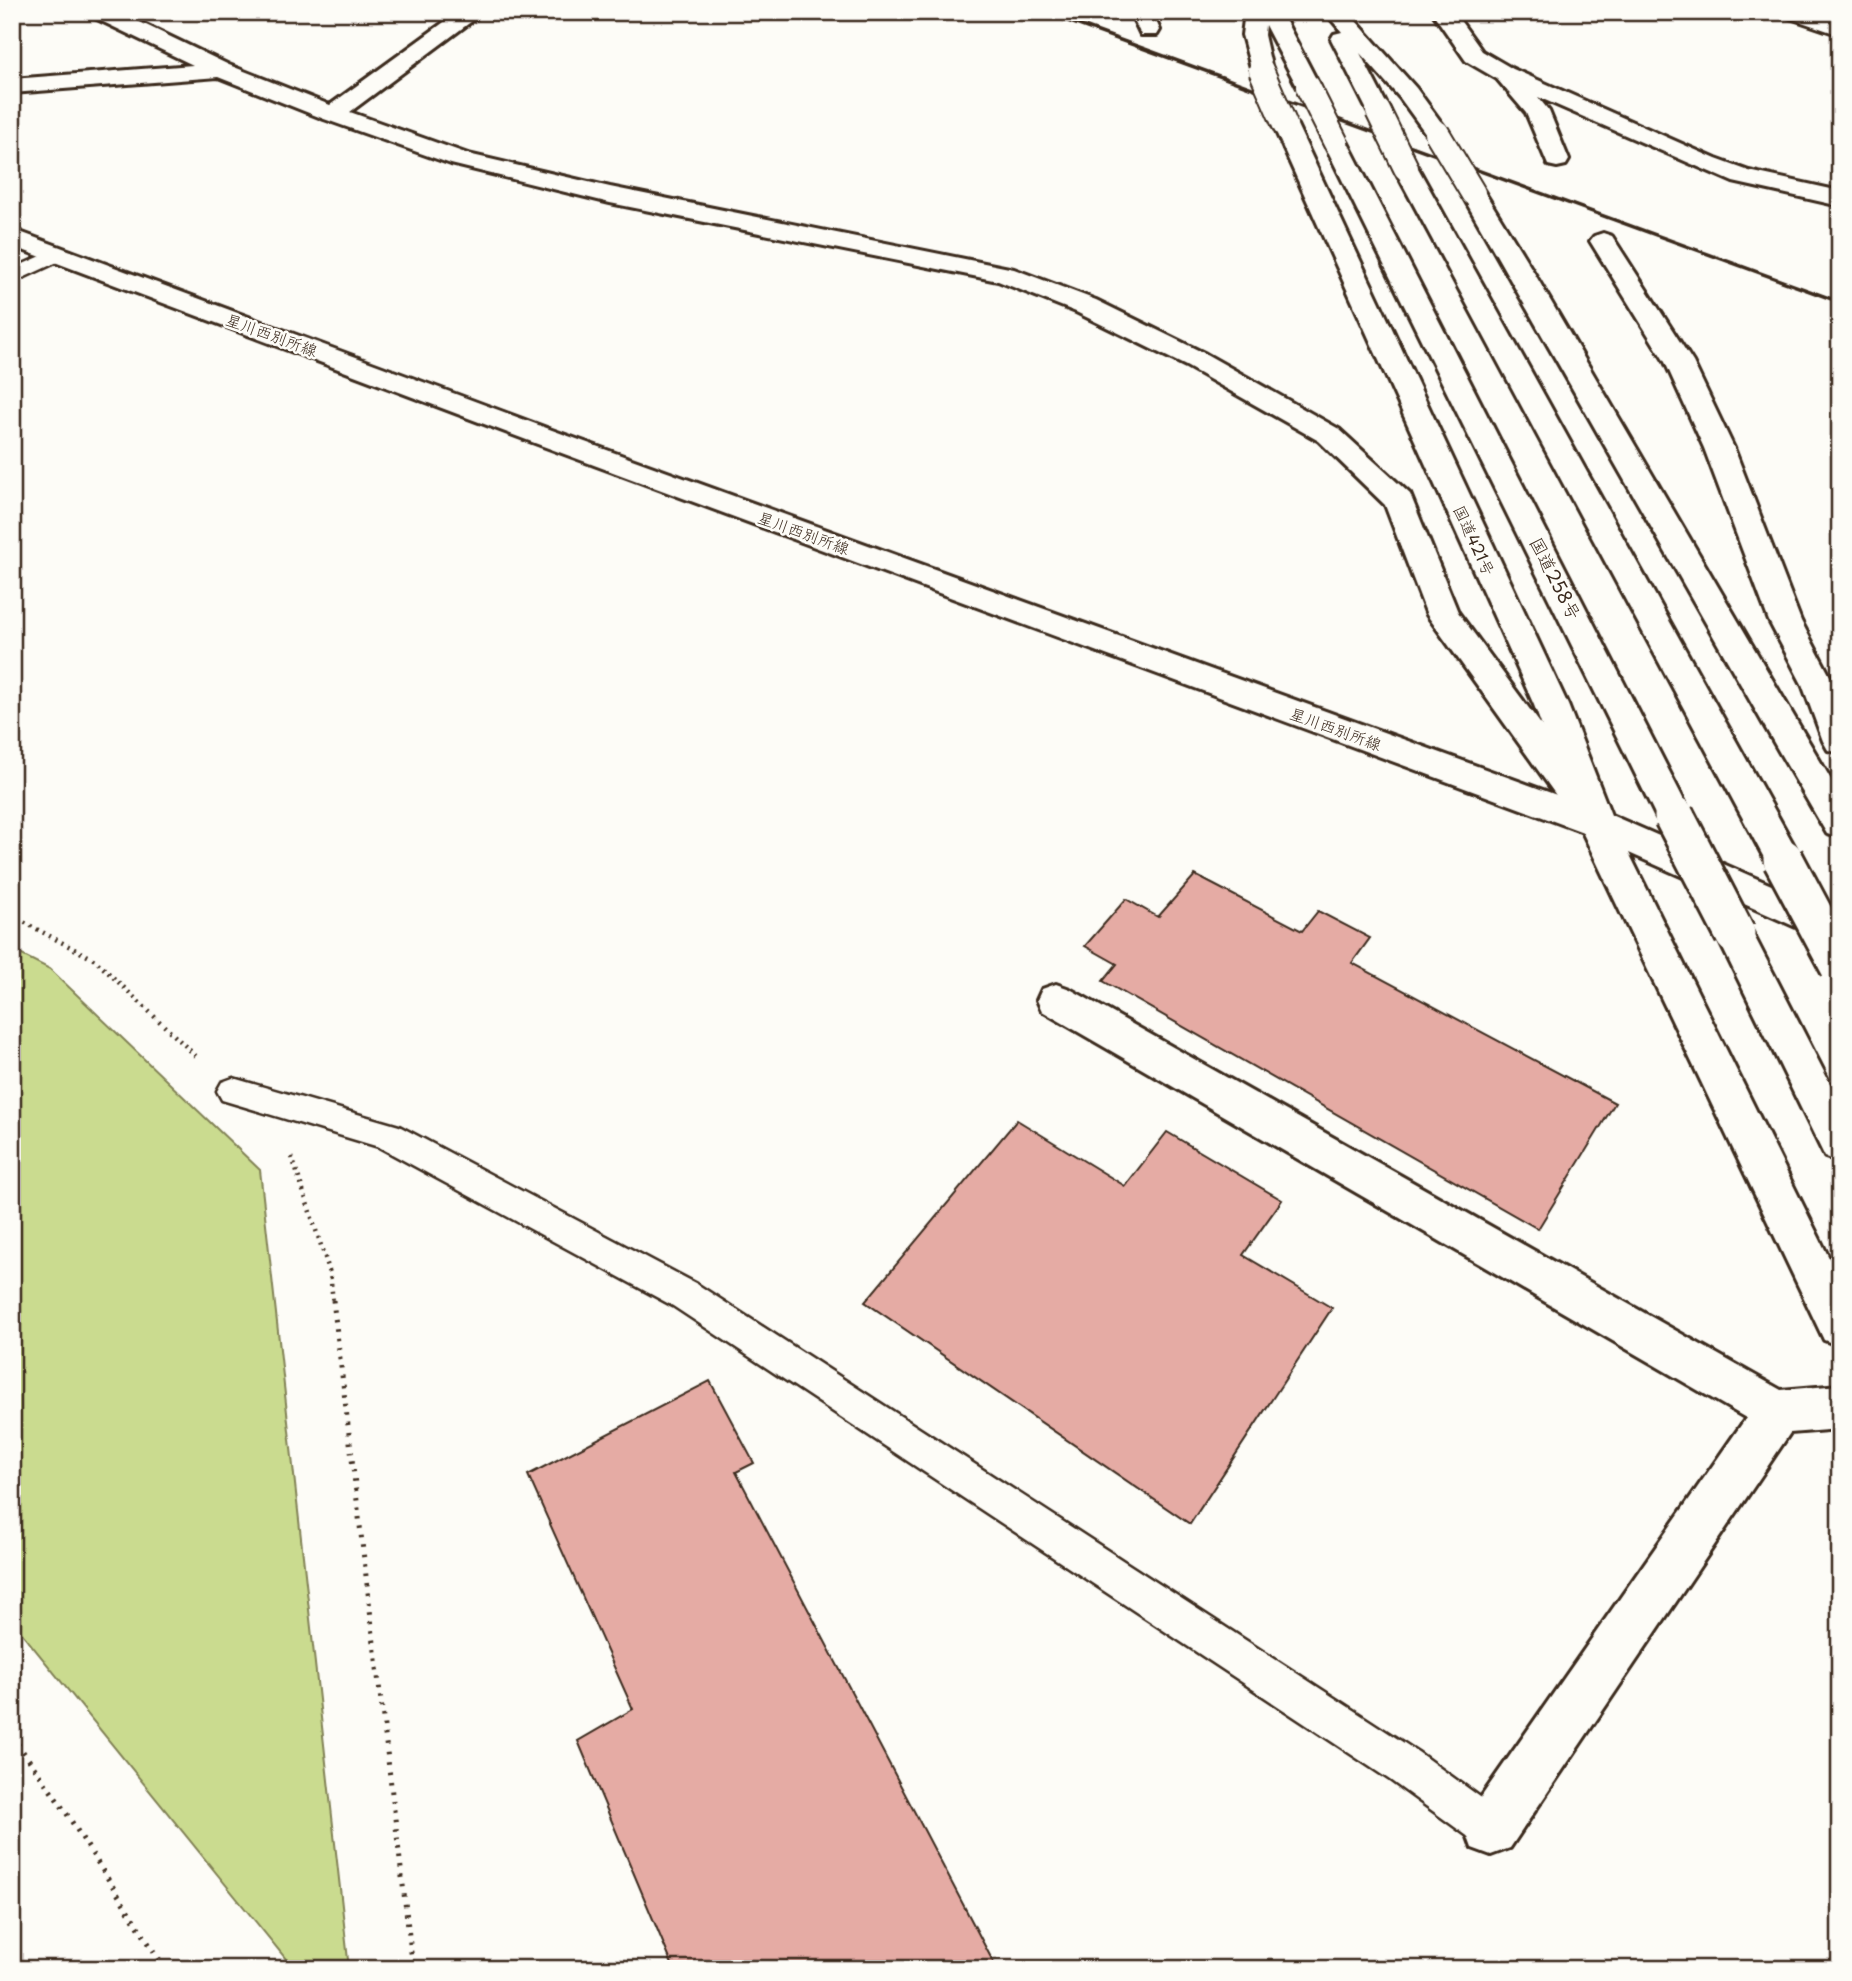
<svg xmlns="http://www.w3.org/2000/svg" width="1852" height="1981" font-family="'Playpen Sans','Klee One',sans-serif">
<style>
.green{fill:#cadb8f;stroke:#828256;stroke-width:2}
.building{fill:#e5aba4;stroke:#3b2a1e;stroke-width:2}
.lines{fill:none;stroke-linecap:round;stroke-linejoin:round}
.service-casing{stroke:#3b2a1e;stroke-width:5}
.minor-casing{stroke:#3b2a1e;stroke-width:6}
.primary-casing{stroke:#3b2a1e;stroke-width:6}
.trunk-casing{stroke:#3b2a1e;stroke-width:6}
.path-far1{stroke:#3b2a1e;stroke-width:4.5;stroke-dasharray:2 5;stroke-linecap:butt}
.path{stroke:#3b2a1e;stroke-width:5;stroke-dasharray:2.5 7;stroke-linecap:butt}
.service{fill:#fdfcf7;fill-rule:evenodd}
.minor{fill:#fdfcf7;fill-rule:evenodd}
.primary{fill:#fdfcf7;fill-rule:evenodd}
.trunk{fill:#fdfcf7;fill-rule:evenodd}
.rail{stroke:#3b2a1e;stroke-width:3.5}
.trunk-bridge-far1-casing{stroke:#3b2a1e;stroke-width:28;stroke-linecap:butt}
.trunk-bridge-casing{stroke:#3b2a1e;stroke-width:45;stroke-linecap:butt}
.trunk-bridge-far1{stroke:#fdfcf7;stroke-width:24}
.trunk-bridge{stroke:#fdfcf7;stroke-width:39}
.labels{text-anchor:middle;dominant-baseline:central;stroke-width:5;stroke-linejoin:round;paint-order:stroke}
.far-street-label{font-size:16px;fill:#3b2a1e;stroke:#fdfcf7}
.street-label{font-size:18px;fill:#3b2a1e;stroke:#fdfcf7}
</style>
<rect width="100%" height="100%" fill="#fdfcf7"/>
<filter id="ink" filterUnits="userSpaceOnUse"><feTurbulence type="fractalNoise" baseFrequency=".0143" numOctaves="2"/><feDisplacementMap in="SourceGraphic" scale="14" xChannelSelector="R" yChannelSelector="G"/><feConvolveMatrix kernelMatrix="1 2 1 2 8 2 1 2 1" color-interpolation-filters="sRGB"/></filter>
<g filter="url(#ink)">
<path class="green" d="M 12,950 L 50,969 L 260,1170 L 349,1969 L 294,1969 L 12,1621 Z"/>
<path class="building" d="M 1195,875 L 1302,931 L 1318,911 L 1370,938 L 1352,963 L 1615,1103 L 1538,1229 L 1103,981 L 1117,964 L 1085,946 L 1126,899 L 1158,917 Z
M 1017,1120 L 1125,1186 L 1167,1132 L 1282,1200 L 1243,1255 L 1332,1308 L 1190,1524 L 865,1302 Z
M 710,1381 L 754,1463 L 736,1472 L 997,1969 L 674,1969 L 578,1741 L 633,1709 L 528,1475 Z"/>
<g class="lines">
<defs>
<path id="service" d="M 57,249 L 64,251 L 67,255 L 64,259 L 12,283 L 12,269 Z
M 233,1078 L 399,1126 L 697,1284 L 1418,1752 L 1505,1815 L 1511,1829 L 1505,1843 L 1491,1849 L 1477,1843 L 1390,1780 L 673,1306 L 379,1147 L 222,1100 L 217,1091 L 222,1082 Z"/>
<path id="minor" d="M 90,12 L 119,12 L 229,65 L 330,105 L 458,12 L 484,12 L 350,112 L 468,154 L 610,187 L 1014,269 L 1096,300 L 1206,354 L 1339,429 L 1410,494 L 1458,612 L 1609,817 L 1604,826 L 1591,830 L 1578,826 L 1427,615 L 1385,505 L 1319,441 L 1186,366 L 1076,312 L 998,281 L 610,203 L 451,164 L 324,119 L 218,77 L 12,93 L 12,79 L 193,65 L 93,17 Z
M 1130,12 L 1152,12 L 1160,30 L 1157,35 L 1141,35 Z
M 1432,12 L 1454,12 L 1482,51 L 1513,69 L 1716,159 L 1749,171 L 1840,191 L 1840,206 L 1733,182 L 1538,97 L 1549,111 L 1569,160 L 1566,165 L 1557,167 L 1548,165 L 1526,113 L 1497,79 L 1466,61 Z
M 1784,12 L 1817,12 L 1840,20 L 1840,35 L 1787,17 Z
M 1603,233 L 1612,236 L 1693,362 L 1734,448 L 1801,621 L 1840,695 L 1840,753 L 1828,750 L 1823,741 L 1802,684 L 1769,621 L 1704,448 L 1665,362 L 1590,241 L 1594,236 Z
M 1056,984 L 1070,989 L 1781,1390 L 1840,1385 L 1840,1429 L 1790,1433 L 1510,1848 L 1491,1855 L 1472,1848 L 1465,1829 L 1472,1810 L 1746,1418 L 1042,1011 L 1037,1000 L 1042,989 Z"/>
<path id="primary" d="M 12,229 L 552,430 L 1609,814 L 1614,823 L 1609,832 L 1596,836 L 1583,832 L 532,442 L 12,246 Z"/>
<path id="trunk" d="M 1245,12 L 1281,12 L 1320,87 L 1316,92 L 1300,92 L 1265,25 L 1264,35 L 1272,70 L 1269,75 L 1253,75 L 1242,35 Z
M 1325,12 L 1348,12 L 1416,88 L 1449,133 L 1445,138 L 1437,140 L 1429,138 L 1400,98 L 1360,53 L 1390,111 L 1386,116 L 1370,116 L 1331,39 L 1334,34 L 1342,32 Z
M 1285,118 L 1293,120 L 1297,125 L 1568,705 L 1611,815 L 1840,915 L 1840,942 L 1834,944 L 1629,853 L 1840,1280 L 1840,1346 L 1824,1340 L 1578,823 L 1534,705 L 1273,125 L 1277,120 Z
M 1336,136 L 1345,138 L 1348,143 L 1692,816 L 1687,825 L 1674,829 L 1661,825 L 1656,816 L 1324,143 L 1327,138 Z
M 1406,161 L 1415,163 L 1418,168 L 1796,849 L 1801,859 L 1796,869 L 1783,873 L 1770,869 L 1394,168 L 1397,163 Z
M 1473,186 L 1482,188 L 1533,271 L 1840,795 L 1840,838 L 1827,834 L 1781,755 L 1461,193 L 1464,188 Z
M 1735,919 L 1748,924 L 1840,1103 L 1840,1162 L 1825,1157 L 1716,934 L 1722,924 Z"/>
</defs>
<use href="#service" class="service-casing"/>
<use href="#minor" class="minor-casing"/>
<use href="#primary" class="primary-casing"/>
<use href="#trunk" class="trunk-casing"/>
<path class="path-far1" d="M 12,916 L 95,960 L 199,1059
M 292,1157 L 330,1273 L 333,1302"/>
<path class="path" d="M 333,1300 L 413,1969
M 12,1736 L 65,1811 L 165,1969"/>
<use href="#service" class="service"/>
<use href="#minor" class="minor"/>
<use href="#primary" class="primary"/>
<use href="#trunk" class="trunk"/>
<path class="rail" d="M 1043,12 L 1840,302"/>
<defs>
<path id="trunk-bridge-far1" d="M 1261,70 L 1285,125
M 1308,87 L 1336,143
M 1378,111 L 1406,168
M 1437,133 L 1473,193"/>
<path id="trunk-bridge" d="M 1674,816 L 1735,934
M 1783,859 L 1840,966"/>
</defs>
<use href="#trunk-bridge-far1" class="trunk-bridge-far1-casing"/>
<use href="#trunk-bridge" class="trunk-bridge-casing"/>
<use href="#trunk-bridge-far1" class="trunk-bridge-far1"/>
<use href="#trunk-bridge" class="trunk-bridge"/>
</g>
</g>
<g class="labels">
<g class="far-street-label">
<text transform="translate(272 334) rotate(20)">星川西別所線</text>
<text transform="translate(804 532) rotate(20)">星川西別所線</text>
<text transform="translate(1475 540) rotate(65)">国道421号</text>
<text transform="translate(1336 728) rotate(20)">星川西別所線</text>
</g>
<g class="street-label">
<text transform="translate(1556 578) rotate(63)">国道258号</text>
</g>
</g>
<rect width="1852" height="1981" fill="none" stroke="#fdfcf7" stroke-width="42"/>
<rect x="21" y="21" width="1810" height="1939" fill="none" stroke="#3b2a1e" stroke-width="2.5" filter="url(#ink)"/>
</svg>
